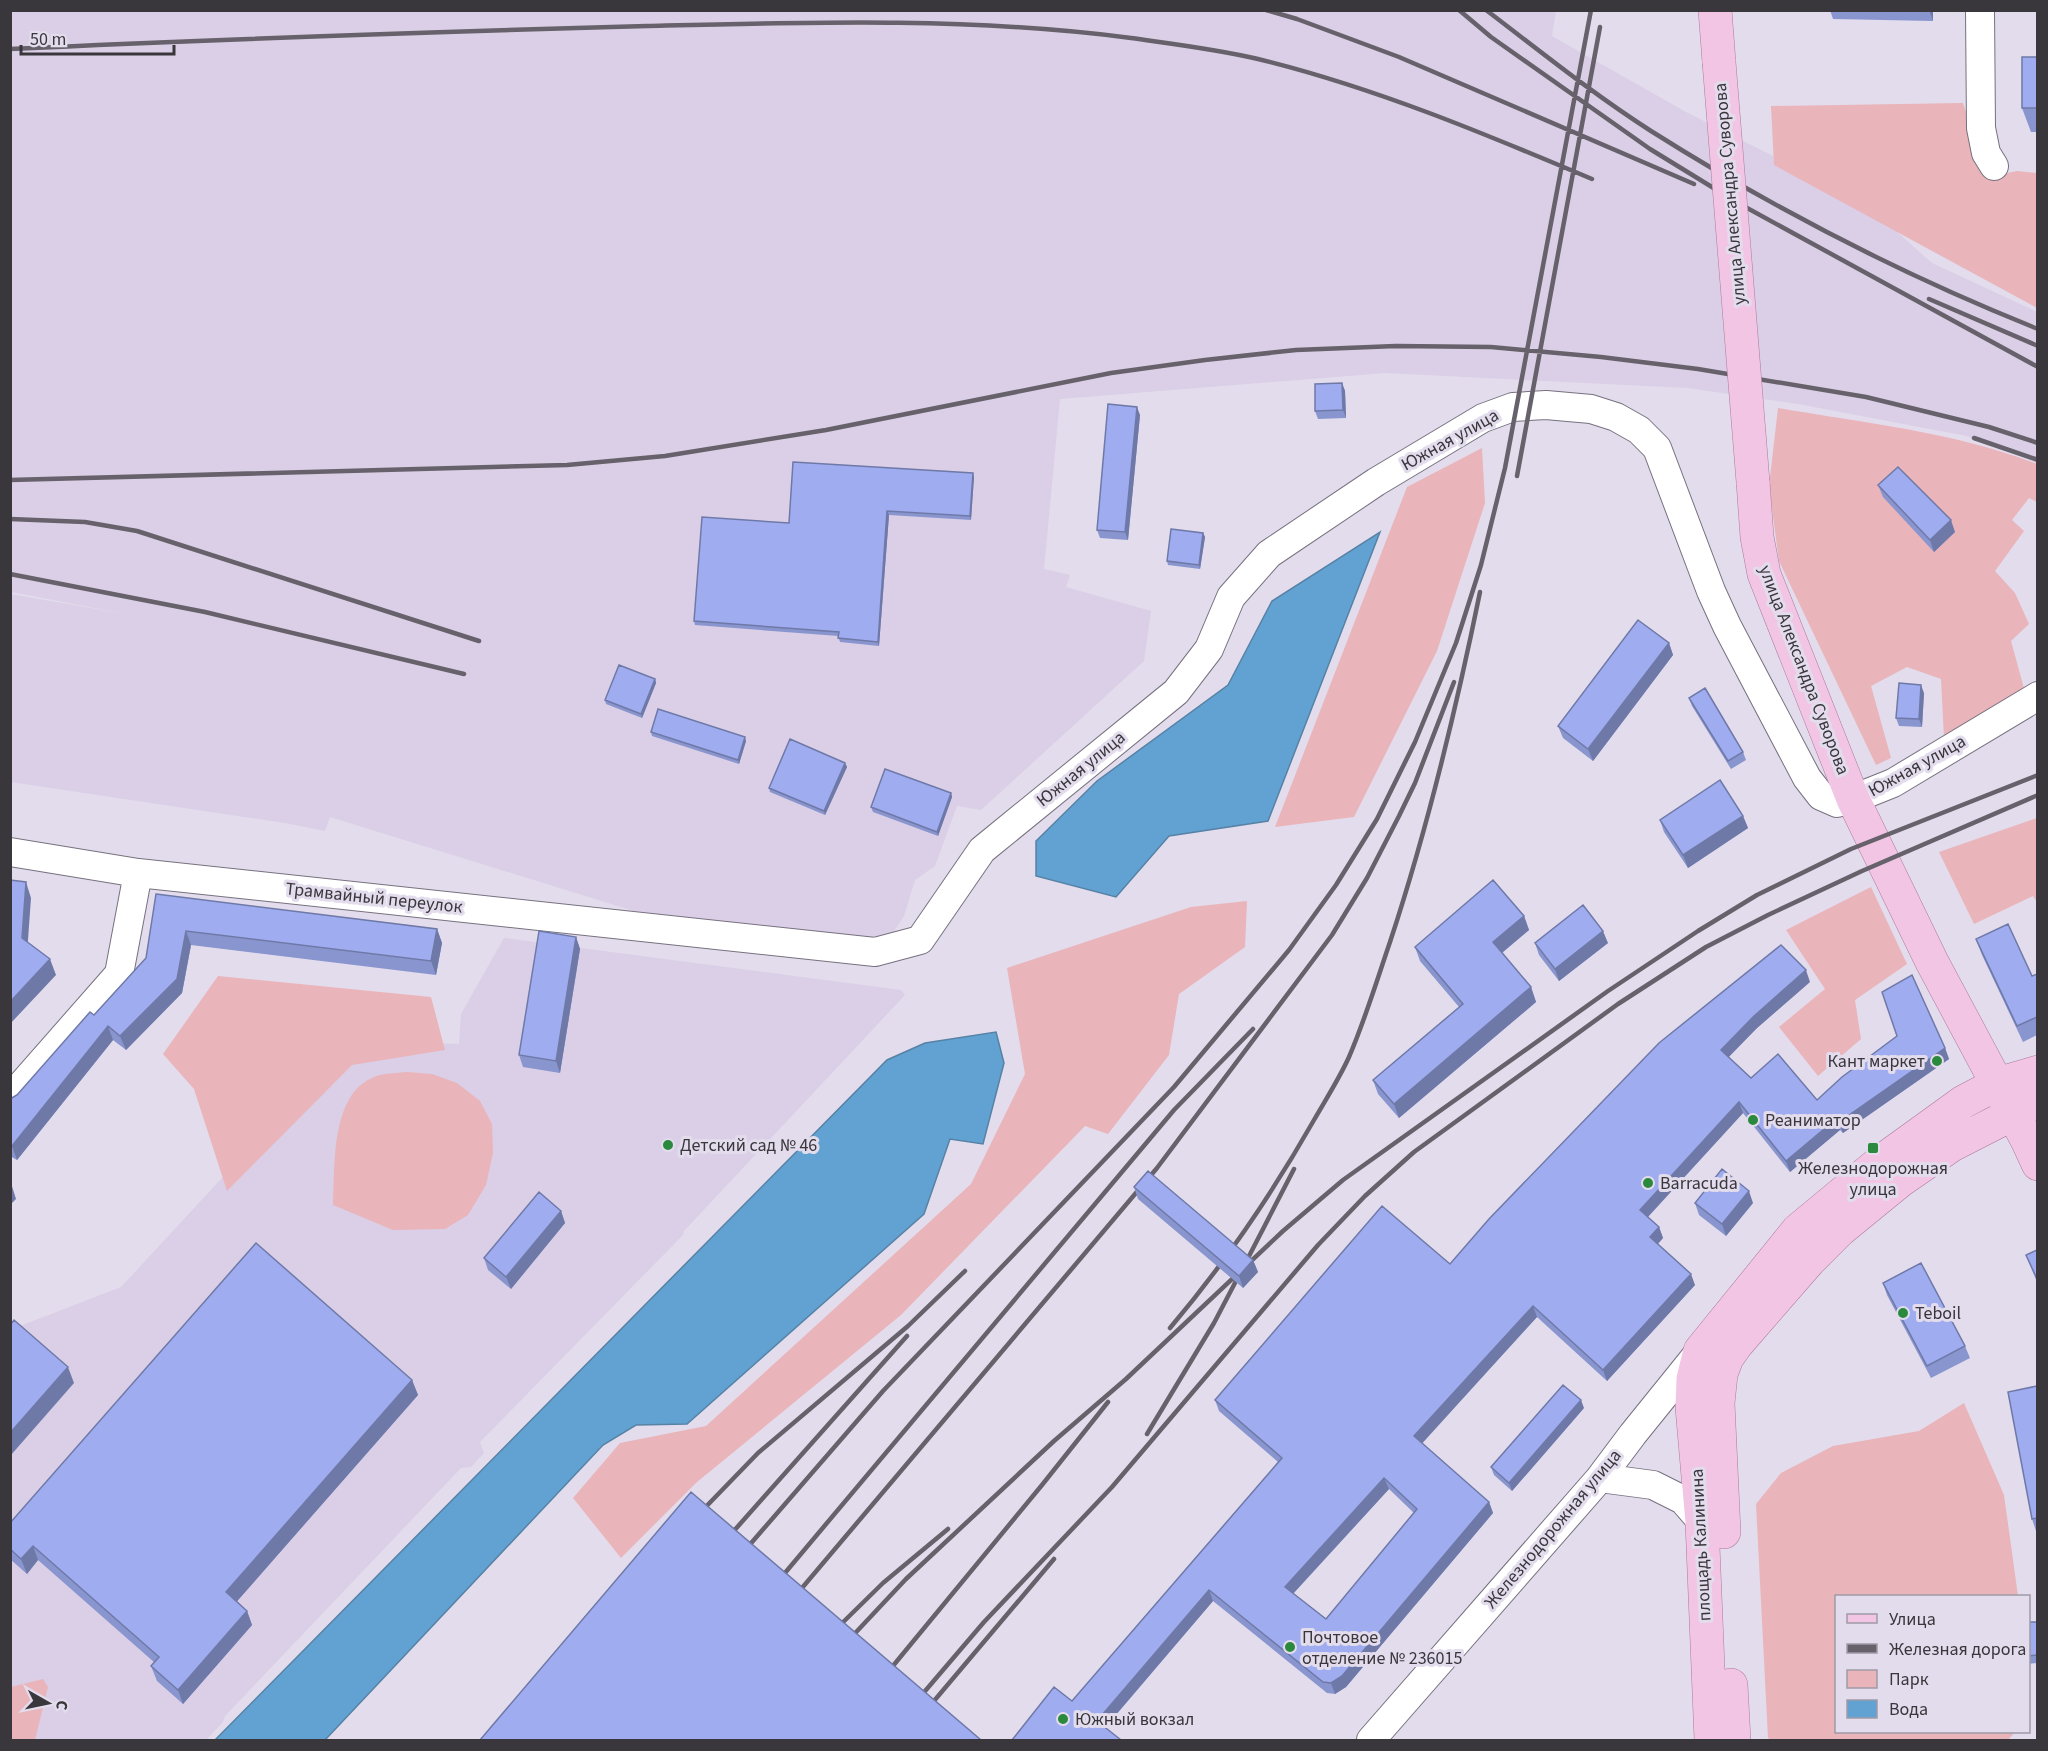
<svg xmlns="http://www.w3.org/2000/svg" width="2048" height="1751" font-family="'Source Sans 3',sans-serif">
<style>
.built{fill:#dacfe6}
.green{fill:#e9b4ba}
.water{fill:#62a2d2;stroke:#5682a5;stroke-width:1.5}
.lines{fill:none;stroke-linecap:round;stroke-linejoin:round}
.minor-casing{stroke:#77717f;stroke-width:30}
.major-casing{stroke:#ac7a9e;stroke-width:34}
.minor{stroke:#fff;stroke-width:28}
.major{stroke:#f2c5e4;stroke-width:33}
.rail{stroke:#66616a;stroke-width:4.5}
.major-bridge-casing{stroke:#ac7a9e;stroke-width:34;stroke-linecap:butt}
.major-bridge{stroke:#f2c5e4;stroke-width:33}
.wall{fill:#8995ce;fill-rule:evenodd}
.shaded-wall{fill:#6f79a8}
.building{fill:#9fadf0;stroke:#6f79a8;stroke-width:1.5;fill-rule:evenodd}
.poi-dot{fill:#2a893c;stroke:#e3dcec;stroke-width:2}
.labels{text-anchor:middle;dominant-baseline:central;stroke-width:6;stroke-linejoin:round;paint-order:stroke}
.street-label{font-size:18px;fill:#39363c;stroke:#e3dcec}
.poi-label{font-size:18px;fill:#39363c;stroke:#e3dcec;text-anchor:start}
</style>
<rect width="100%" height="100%" fill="#e3dcec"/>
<path class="built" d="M 11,11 L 1556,11 L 1552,36 L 1686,112 L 1862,201 L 1932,263 L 2037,312 L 2037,463 L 1967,436 L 1798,404 L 1688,388 L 1385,373 L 1060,399 L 1044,569 L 1070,575 L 1066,587 L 1151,611 L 1144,661 L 981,810 L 957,806 L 935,866 L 915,880 L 904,916 L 889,939 L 835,935 L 634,911 L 330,817 L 325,831 L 285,823 L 11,782 L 10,594 L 126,614 L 11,592 Z
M 504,938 L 901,990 L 905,995 L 683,1232 L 684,1234 L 480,1442 L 484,1453 L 471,1467 L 461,1468 L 225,1716 L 223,1722 L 206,1740 L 11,1740 L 11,1334 L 15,1328 L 121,1287 L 349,1041 L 459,1044 L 461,1014 Z"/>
<path class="green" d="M 1963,103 L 1988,177 L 2017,171 L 2037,173 L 2037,308 L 1774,165 L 1771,106 Z
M 1778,408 C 1865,423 1954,432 2037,464 L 2037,502 L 2029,498 L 2012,520 L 2024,531 L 1995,571 L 2015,593 L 2029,624 L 2011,641 L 2025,692 L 1944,738 L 1941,679 L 1907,667 L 1871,686 L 1891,758 L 1876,765 L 1779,561 L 1769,486 Z
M 1482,448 L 1485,503 L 1437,651 L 1354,817 L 1275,827 L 1407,487 Z
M 2037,818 L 2037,902 L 2033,896 L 1974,924 L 1939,852 Z
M 1871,887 L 1907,964 L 1855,1000 L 1861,1039 L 1818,1076 L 1779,1027 L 1825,989 L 1786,930 Z
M 1247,901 L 1245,947 L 1179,994 L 1169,1055 L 1108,1134 L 1085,1126 L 901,1315 L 697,1482 L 621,1558 L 573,1498 L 620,1443 L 706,1426 L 971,1184 L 1025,1074 L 1007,968 L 1191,907 Z
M 218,976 L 431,997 L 445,1050 L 352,1065 L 227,1191 L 194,1089 L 163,1054 Z
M 407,1072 L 432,1074 L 457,1083 L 480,1101 L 492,1124 L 493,1153 L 486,1185 L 468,1215 L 445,1229 L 393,1230 L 333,1205 C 335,1164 330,1088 380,1075 C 389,1073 399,1073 407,1072 Z
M 1964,1403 L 2004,1495 L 2018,1596 L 1836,1596 L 1836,1732 L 2015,1732 L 2008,1740 L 1772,1740 L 1768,1738 L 1756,1504 L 1781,1473 L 1833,1446 L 1919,1431 Z
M 43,1679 L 48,1687 L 35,1740 L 11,1740 L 11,1687 Z"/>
<path class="water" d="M 1380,532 L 1268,821 L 1169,836 L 1116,897 L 1036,876 L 1036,841 L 1097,781 L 1228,685 L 1272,601 Z
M 996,1032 L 1004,1063 L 983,1144 L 950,1139 L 924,1214 L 687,1424 L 636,1425 L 603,1445 L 325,1740 L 215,1740 L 887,1060 L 925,1043 Z"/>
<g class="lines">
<defs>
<path id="minor" d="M 1980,10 L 1981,128 L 1986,153 L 1994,166
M 10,852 L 138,873 L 875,952 L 920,940 L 982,850 L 1176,692 L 1209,649 L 1231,597 L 1269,554 L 1376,482 L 1483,418 L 1513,407 L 1546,405 L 1591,409 L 1616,417 L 1639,430 L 1657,448 L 1711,591 L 1727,626 L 1807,778 L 1821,796 L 1837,803 L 1853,799 L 1893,783 L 2038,696
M 10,1098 L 119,974 L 138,873
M 1600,1478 L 1653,1485 L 1683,1500 L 1702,1522
M 1371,1740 L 1600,1478 L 1633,1434 L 1700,1351"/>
<path id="major" d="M 1715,10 L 1719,62
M 1753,482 L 1757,537 L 1764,574 L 1853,799 L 1932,962 L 2027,1140 L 2038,1164
M 1724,1532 L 1718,1403 L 1721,1374 L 1727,1358 L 1736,1345 L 1809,1261 L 1840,1230 L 1900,1181 L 1952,1145 L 2038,1101
M 1731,1685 L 1734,1740
M 1711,1740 L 1702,1522 L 1692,1407 L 1693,1379 L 1700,1351 L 1798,1230 L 1880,1162 L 1963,1102 L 1997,1084 L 2038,1072"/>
</defs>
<use href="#minor" class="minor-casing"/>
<use href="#major" class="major-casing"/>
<use href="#minor" class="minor"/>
<use href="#major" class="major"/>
<path class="rail" d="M 1266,10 L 1297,19 L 1399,57 L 1694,184
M 1459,10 L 1491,37 L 1650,149 L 1738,203 L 2038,367
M 1486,10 C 1540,51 1593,94 1651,131 C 1773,208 1903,275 2038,329
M 10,49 C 223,39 435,32 647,26 C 809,22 970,17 1131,38 C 1173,44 1216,49 1258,59 C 1373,87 1483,133 1592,179
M 1929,299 L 2038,346
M 1974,438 L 2038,460
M 1517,476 L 1600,27
M 10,480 L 567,465 L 665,456 L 826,430 L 1111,373 L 1205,360 L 1296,350 L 1396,346 L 1491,347 L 1601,357 L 1698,369 L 1866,397 L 1989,427 L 2038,443
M 10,519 L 85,522 L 137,531 L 479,641
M 10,574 L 205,612 L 464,674
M 1247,1260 L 1294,1169
M 1170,1328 C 1225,1263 1272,1194 1314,1120 C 1326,1099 1339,1079 1349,1057 C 1365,1020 1377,980 1390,942 C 1428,827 1456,710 1480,592
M 1147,1434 L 1214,1323 L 1236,1281
M 695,1518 L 758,1453 L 908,1326 L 965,1271
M 724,1542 L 907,1336
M 740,1556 L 883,1391 L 1174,1087 L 1289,950 L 1336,885 L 1377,819 L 1415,742 L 1456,643 L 1481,565 L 1505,468 L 1591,10
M 774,1586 L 1174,1110 L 1253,1029
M 791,1601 L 1157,1168 L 1332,935 L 1367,878 L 1399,816 L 1415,783 L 1454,682
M 832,1633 L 883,1583 L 948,1529
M 844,1645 L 906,1579 L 1054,1441 L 1126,1379 L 1283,1231 L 1343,1180 L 1608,991 L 1698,931 L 1757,895 L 1851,849 L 2038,775
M 883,1678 L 1042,1485 L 1108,1402
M 914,1704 L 984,1622 L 1112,1487 L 1318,1245 L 1365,1196 L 1414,1152 L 1618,1004 L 1706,947 L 1768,915 L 1862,871 L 2038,795
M 901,1740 L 1054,1559"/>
<defs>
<path id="major-bridge" d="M 1719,62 L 1753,482"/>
</defs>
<use href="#major-bridge" class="major-bridge-casing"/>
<use href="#major-bridge" class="major-bridge"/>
</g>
<path class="wall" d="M 1830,10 L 1933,10 L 1933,21 L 1833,19 Z
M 2037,57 L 2037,132 L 2031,132 L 2022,108 Z
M 1342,383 L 1345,391 L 1346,418 L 1318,419 L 1315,411 Z
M 1140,415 L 1128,540 L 1100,538 L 1097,530 Z
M 974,477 L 971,520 L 889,515 L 879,646 L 840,642 L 838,636 L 695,625 L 694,621 L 789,523 Z
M 1878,485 L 1955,532 L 1934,552 L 1883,497 Z
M 1203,533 L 1205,537 L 1200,569 L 1168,565 L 1167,561 Z
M 1669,643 L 1673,655 L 1593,761 L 1563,738 L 1558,726 Z
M 655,679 L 656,683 L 642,718 L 606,704 L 605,700 Z
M 1924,693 L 1922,727 L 1899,726 L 1896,718 Z
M 1689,698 L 1743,752 L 1746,760 L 1731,769 L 1692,706 Z
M 651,732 L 746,741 L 739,764 L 652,736 Z
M 845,763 L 847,767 L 825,815 L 770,792 L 769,788 Z
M 951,793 L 952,797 L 938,836 L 873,812 L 871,807 Z
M 1743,816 L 1748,828 L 1688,868 L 1664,832 L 1660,820 Z
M 156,894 L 437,929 L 442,943 L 436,975 L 191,945 L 182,993 L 126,1050 L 113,1040 L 17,1160 L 10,1156 L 10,1099 L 17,1095 L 94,1015 L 146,958 Z
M 1524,916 L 1529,930 L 1502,953 L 1531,987 L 1536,1002 L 1399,1118 L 1378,1094 L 1373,1080 L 1459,1007 L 1420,961 L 1415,947 Z
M 576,937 L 580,949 L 560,1073 L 523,1067 L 519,1055 Z
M 1976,939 L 2032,976 L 2037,974 L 2037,1035 L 2023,1042 L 1982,955 Z
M 1535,943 L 1608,943 L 1559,981 L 1539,955 Z
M 1810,982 L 1757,1028 L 1728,1057 L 1751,1078 L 1817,1100 L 1945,1048 L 1949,1059 L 1843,1133 L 1840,1130 L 1790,1172 L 1743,1113 L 1648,1217 L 1659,1227 L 1663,1238 L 1658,1244 L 1695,1285 L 1607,1381 L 1537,1317 L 1421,1443 L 1489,1502 L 1493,1513 L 1346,1687 L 1335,1694 L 1327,1693 L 1213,1601 L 1105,1728 L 1072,1701 L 1278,1462 L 1219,1411 L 1215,1400 L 1450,1264 ZM 1389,1489 L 1414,1513 L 1326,1619 L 1293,1594 Z
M 1134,1187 L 1253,1260 L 1258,1272 L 1243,1288 L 1138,1199 Z
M 1695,1203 L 1753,1203 L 1726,1236 L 1699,1215 Z
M 561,1211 L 565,1223 L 511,1289 L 488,1270 L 484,1258 Z
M 2037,1250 L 2037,1282 L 2026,1255 Z
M 1883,1283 L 1965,1346 L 1970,1358 L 1931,1378 L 1887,1295 Z
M 412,1380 L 418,1395 L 237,1601 L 247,1611 L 252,1625 L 183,1704 L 157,1681 L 151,1666 L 155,1663 L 38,1560 L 27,1574 L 10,1559 L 10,1523 Z
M 2037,1386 L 2037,1534 L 2032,1519 Z
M 1584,1408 L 1512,1491 L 1494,1475 L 1491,1467 Z
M 2028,1622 L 2037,1622 L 2037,1663 L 2028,1664 Z"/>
<path class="shaded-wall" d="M 1929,10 L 1933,10 L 1933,21 Z
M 1342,383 L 1345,391 L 1346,418 L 1343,410 Z
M 1137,407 L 1140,415 L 1128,540 L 1125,532 Z
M 973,473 L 974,477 L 971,520 L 970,516 Z
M 887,511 L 889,515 L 879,646 L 878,642 Z
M 1951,520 L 1955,532 L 1934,552 L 1930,540 Z
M 1203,533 L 1205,537 L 1200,569 L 1199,565 Z
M 1669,643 L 1673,655 L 1593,761 L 1588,749 Z
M 655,679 L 656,683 L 642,718 L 641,714 Z
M 1921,685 L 1924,693 L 1922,727 L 1919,719 Z
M 745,737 L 746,741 L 739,764 L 738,760 Z
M 845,763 L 847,767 L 825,815 L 824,811 Z
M 951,793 L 952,797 L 938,836 L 937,832 Z
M 1743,816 L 1748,828 L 1688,868 L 1683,855 Z
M 26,882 L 31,898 L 27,954 L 22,938 Z
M 1524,916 L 1529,930 L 1498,956 L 1493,942 Z
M 437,929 L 442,943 L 436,975 L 431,961 Z
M 186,931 L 191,945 L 182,993 L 126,1050 L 120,1036 Z
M 1603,931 L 1608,943 L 1559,981 L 1555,969 Z
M 576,937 L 580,949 L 560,1073 L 556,1061 Z
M 50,959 L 56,975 L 10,1024 L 10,1002 Z
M 1806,970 L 1810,982 L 1757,1028 L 1725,1061 L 1721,1050 L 1753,1017 Z
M 1531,987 L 1536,1002 L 1399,1118 L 1394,1104 Z
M 108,1026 L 113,1040 L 17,1160 L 12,1146 Z
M 1945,1048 L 1949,1059 L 1843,1133 L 1839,1122 Z
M 1739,1102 L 1743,1113 L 1644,1221 L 1640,1210 Z
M 1836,1119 L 1840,1130 L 1790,1172 L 1786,1161 Z
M 11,1183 L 16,1199 L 10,1205 Z
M 1749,1191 L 1753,1203 L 1726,1236 L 1722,1224 Z
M 561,1211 L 565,1223 L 511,1289 L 506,1277 Z
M 1659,1227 L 1663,1238 L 1654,1248 L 1650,1237 Z
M 1253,1260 L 1258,1272 L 1243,1288 L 1239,1276 Z
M 1691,1274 L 1695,1285 L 1607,1381 L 1603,1370 Z
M 1533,1306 L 1537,1317 L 1418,1448 L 1414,1436 Z
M 68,1367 L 74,1383 L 11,1455 L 10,1433 Z
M 412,1380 L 418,1395 L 232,1607 L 226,1592 Z
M 1581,1400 L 1584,1408 L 1512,1491 L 1509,1483 Z
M 1384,1478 L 1389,1489 L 1289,1598 L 1285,1587 Z
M 1489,1502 L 1493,1513 L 1346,1687 L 1335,1694 L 1331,1683 Z
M 33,1546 L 38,1560 L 27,1574 L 21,1559 Z
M 1209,1590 L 1213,1601 L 1101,1732 L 1097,1721 Z
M 247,1611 L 252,1625 L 183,1704 L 178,1690 Z"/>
<path class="building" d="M 2022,57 L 2037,57 L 2037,108 L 2022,108 Z
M 1342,383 L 1343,410 L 1315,411 L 1315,384 Z
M 1108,404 L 1137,407 L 1125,532 L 1097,530 Z
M 793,462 L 973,473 L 970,516 L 887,511 L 878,642 L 838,638 L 839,632 L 694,621 L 702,517 L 789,523 Z
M 1898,467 L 1951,520 L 1930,540 L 1878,485 Z
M 1171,529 L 1203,533 L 1199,565 L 1167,561 Z
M 1638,620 L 1669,643 L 1588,749 L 1558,726 Z
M 619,665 L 655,679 L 641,714 L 605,700 Z
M 1899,683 L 1921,685 L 1919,719 L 1896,718 Z
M 1705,688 L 1743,752 L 1728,761 L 1689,698 Z
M 658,709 L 745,737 L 738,760 L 651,732 Z
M 790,739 L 845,763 L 824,811 L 769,788 Z
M 885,769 L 951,793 L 937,832 L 871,807 Z
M 1720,780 L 1743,816 L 1683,855 L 1660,820 Z
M 10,880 L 26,882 L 22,938 L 50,959 L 10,1002 Z
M 1493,880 L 1524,916 L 1493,942 L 1531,987 L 1394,1104 L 1373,1080 L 1463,1004 L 1415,947 Z
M 156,894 L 437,929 L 431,961 L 186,931 L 177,979 L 120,1036 L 108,1026 L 12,1146 L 10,1145 L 10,1099 L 17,1095 L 90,1012 L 94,1015 L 146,958 Z
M 1583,905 L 1603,931 L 1555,969 L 1535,943 Z
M 2008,924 L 2032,976 L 2037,974 L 2037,1017 L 2017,1026 L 1976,939 Z
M 539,931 L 576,937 L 556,1061 L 519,1055 Z
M 1781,945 L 1806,970 L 1753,1017 L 1721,1050 L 1751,1078 L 1778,1054 L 1817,1100 L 1842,1077 L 1897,1036 L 1882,992 L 1912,975 L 1945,1048 L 1839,1122 L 1836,1119 L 1786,1161 L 1739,1102 L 1640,1210 L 1659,1227 L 1650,1237 L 1691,1274 L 1603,1370 L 1533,1306 L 1414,1436 L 1489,1502 L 1342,1676 L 1331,1683 L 1323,1682 L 1209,1590 L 1097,1721 L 1121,1740 L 1012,1740 L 1054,1687 L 1072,1701 L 1282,1458 L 1215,1400 L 1382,1206 L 1450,1264 L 1489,1219 L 1659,1043 ZM 1384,1478 L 1417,1509 L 1326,1619 L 1285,1587 Z
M 1722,1169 L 1749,1191 L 1722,1224 L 1695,1203 Z
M 1148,1171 L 1253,1260 L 1239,1276 L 1134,1187 Z
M 539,1192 L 561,1211 L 506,1277 L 484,1258 Z
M 256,1243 L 412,1380 L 226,1592 L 247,1611 L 178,1690 L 151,1666 L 159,1657 L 33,1546 L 21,1559 L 10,1549 L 10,1523 Z
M 2037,1250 L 2037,1279 L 2026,1255 Z
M 1921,1263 L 1965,1346 L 1927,1366 L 1883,1283 Z
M 14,1320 L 68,1367 L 10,1433 L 10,1325 Z
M 1563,1385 L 1581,1400 L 1509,1483 L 1491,1467 Z
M 2037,1386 L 2037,1518 L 2032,1519 L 2008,1392 Z
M 691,1492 L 981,1740 L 480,1740 Z
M 2028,1622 L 2037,1622 L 2037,1655 L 2028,1656 Z"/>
<g class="poi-dot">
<circle cx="1937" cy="1061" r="6"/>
<circle cx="1753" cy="1120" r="6"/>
<circle cx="668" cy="1145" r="6"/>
<rect x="1867" y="1142" width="12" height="12" rx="3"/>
<circle cx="1648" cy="1183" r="6"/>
<circle cx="1903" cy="1313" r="6"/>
<circle cx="1290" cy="1647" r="6"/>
<circle cx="1063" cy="1719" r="6"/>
</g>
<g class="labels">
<g class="street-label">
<text transform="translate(1730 194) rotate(-95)">улица Александра Суворова</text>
<text transform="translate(1450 440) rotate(-29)">Южная улица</text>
<text transform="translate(1804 670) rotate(69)">улица Александра Суворова</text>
<text transform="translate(1917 766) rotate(-29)">Южная улица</text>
<text transform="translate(1081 769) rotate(-39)">Южная улица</text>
<text transform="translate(374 898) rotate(6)">Трамвайный переулок</text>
<text transform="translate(1553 1529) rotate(-50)">Железнодорожная улица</text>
<text transform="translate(1701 1545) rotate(-93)">площадь Калинина</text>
</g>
<g class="poi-label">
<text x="1925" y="1061" text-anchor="end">Кант маркет</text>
<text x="1765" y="1120">Реаниматор</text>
<text x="680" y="1145">Детский сад № 46</text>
<text x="1873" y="1168" text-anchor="middle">Железнодорожная<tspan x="1873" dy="21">улица</tspan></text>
<text x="1660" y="1183">Barracuda</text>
<text x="1915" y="1313">Teboil</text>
<text x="1302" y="1637">Почтовое<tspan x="1302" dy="21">отделение № 236015</tspan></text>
<text x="1075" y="1719">Южный вокзал</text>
</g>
</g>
<rect width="2048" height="1751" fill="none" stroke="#39363c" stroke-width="24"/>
<rect x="1835" y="1595" width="195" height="138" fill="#e3dcec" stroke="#9f9aa6" stroke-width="1.5"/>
<rect x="1847" y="1614" width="30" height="9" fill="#f2c5e4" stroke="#9f9aa6" stroke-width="1.5"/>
<text x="1889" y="1625" font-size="18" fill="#39363c">Улица</text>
<rect x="1847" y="1644" width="30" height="9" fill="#66616a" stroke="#9f9aa6" stroke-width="1.5"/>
<text x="1889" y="1655" font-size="18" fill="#39363c">Железная дорога</text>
<rect x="1847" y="1670" width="30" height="18" fill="#e9b4ba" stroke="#9f9aa6" stroke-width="1.5"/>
<text x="1889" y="1685" font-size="18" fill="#39363c">Парк</text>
<rect x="1847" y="1700" width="30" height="18" fill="#62a2d2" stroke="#9f9aa6" stroke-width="1.5"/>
<text x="1889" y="1715" font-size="18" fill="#39363c">Вода</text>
<g transform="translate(48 1703) rotate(99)" stroke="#e3dcec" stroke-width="4.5" paint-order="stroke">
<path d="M0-4.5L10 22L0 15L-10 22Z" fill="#39363c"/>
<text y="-9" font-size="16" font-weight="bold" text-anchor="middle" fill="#39363c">С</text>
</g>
<path d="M21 45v9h153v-9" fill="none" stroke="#39363c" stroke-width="3"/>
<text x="30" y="45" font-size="18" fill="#39363c" stroke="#e3dcec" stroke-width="4.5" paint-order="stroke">50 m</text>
</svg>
